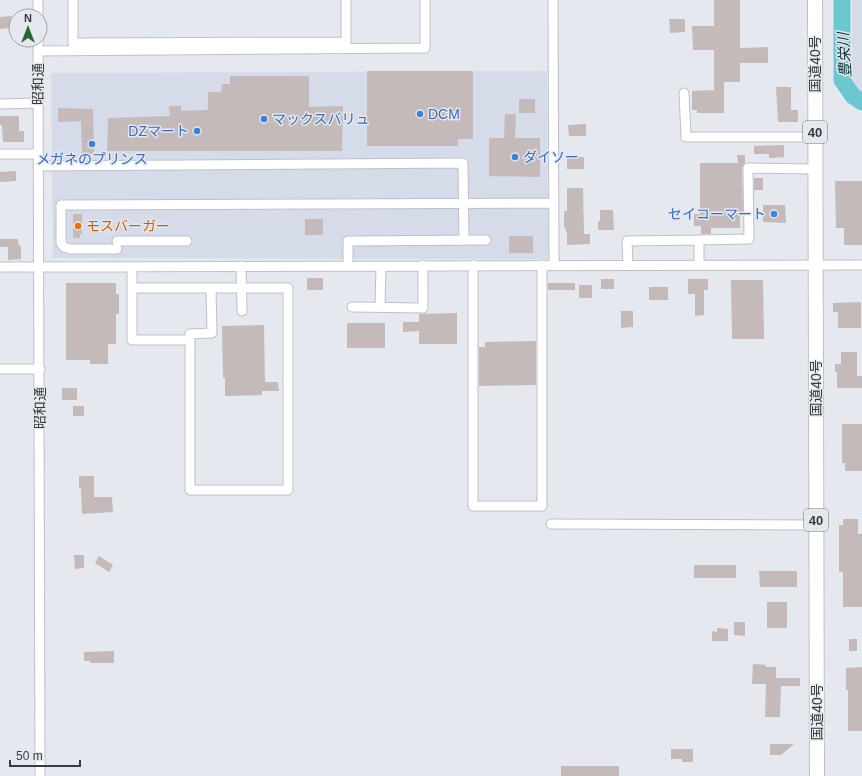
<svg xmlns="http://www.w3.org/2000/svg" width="862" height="776" font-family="Arial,'Noto Sans JP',sans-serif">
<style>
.built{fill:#d6dbe9}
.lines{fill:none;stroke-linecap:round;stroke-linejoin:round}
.river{stroke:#6bc8d1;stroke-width:17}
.building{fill:#c3bab9}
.minor-casing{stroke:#bec0c7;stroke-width:11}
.highway-casing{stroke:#bec0c7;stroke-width:16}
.minor{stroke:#fff;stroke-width:9}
.highway{stroke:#fff;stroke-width:14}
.shop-dot{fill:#3f7fe0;stroke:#e5e8ef;stroke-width:1.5}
.food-dot{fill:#e8710a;stroke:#e5e8ef;stroke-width:1.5}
.labels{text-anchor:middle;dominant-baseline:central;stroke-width:3;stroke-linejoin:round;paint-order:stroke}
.shield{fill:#e5e8ef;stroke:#6d6f73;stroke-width:1}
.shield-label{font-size:13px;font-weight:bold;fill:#3a3b3e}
.street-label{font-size:14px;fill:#3a3b3e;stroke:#e5e8ef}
.shop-label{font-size:14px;fill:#366cbe;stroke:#e5e8ef;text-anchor:start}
.food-label{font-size:14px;fill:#c56008;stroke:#e5e8ef;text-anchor:start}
.water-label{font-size:15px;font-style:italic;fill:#033337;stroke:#e5e8ef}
</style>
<rect width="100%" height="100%" fill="#e5e8ef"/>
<path class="built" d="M 852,0 L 862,0 L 862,93 L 860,92 L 852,77 Z
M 547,71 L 548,259 L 53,258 L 51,73 Z"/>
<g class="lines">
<path class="river" d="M 842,0 L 842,80 L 853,96 L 862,102"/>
</g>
<path class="building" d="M 714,0 L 740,0 L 740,48 L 768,47 L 768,63 L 740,63 L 740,82 L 724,82 L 724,113 L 697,113 L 697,110 L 692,110 L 692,91 L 714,90 L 714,50 L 693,50 L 692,26 L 714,26 Z
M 11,16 L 12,28 L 0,29 L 0,17 Z
M 669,19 L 685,19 L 685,32 L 670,33 Z
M 367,71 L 473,71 L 473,139 L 458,139 L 458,146 L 367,146 Z
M 230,76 L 309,76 L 309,107 L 343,106 L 342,151 L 107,151 L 108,118 L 170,116 L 169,106 L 181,106 L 181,111 L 208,110 L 208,92 L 221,92 L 222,84 L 230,84 Z
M 776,87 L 791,87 L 791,110 L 798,110 L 798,122 L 778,122 Z
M 519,99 L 535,99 L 535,113 L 519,113 Z
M 58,108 L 93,109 L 94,154 L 82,154 L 81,121 L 58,122 Z
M 505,114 L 516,114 L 515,138 L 540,138 L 540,177 L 489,176 L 489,138 L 504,138 Z
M 0,116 L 19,116 L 19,131 L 24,131 L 24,142 L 3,142 L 2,125 L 0,125 Z
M 586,124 L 586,136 L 569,136 L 568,125 Z
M 784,145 L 784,157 L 769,158 L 769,154 L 754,154 L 754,146 Z
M 737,155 L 745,155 L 745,163 L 742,168 L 743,212 L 740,212 L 740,228 L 711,228 L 711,234 L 701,234 L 701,226 L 694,226 L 694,214 L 700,214 L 700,163 L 738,163 Z
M 567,157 L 584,157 L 584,169 L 567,169 Z
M 16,171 L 16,181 L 0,182 L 0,172 Z
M 754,178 L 763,178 L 763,190 L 754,190 Z
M 835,181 L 862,181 L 862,245 L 844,245 L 844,228 L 836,228 Z
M 567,188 L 583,188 L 584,234 L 590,234 L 590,244 L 567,245 L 567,233 L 564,226 L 564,211 L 567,211 Z
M 763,205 L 785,205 L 786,223 L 763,222 Z
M 600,210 L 613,210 L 614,230 L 598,230 L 598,221 L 600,221 Z
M 73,214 L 82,214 L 82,234 L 80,234 L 80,238 L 73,238 Z
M 305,219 L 323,219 L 323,235 L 305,235 Z
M 509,236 L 533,236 L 533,253 L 509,253 Z
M 0,239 L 18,239 L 19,246 L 21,246 L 21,259 L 8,260 L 8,247 L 0,247 Z
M 307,278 L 323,278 L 323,290 L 307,290 Z
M 601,279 L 614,279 L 614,289 L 601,289 Z
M 688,279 L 708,279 L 708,290 L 704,290 L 704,315 L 695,316 L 695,294 L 688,294 Z
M 731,280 L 763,280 L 764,339 L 732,339 Z
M 66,283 L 116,283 L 116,294 L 119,294 L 119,314 L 116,314 L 116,344 L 108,344 L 108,364 L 90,364 L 90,360 L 66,360 Z
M 548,283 L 575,283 L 575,290 L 548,290 Z
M 579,285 L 592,285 L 592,298 L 579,298 Z
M 649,287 L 668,287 L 668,300 L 649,300 Z
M 861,302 L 861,328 L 838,328 L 838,312 L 833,312 L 833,303 Z
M 621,311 L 633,311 L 633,327 L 621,328 Z
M 457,313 L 457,344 L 419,344 L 419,331 L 403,332 L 403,322 L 419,322 L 419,314 Z
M 347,323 L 385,323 L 385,348 L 347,348 Z
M 264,325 L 265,382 L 278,382 L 279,391 L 262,391 L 262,395 L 225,396 L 225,378 L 223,378 L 222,326 Z
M 536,341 L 536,385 L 479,386 L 479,347 L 485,347 L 485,342 Z
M 841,352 L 857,352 L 857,376 L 862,376 L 862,388 L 837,388 L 837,372 L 835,372 L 835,364 L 841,364 Z
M 62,388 L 77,388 L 77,400 L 62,400 Z
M 73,406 L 84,406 L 84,416 L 73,416 Z
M 842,424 L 862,424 L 862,471 L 845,471 L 845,463 L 842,463 Z
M 79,476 L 94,476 L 94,497 L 112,497 L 113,512 L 82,514 L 81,488 L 79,488 Z
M 843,519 L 858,519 L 858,534 L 862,534 L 862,607 L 843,607 L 843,572 L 839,572 L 839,525 L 843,525 Z
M 74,555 L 84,555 L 84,568 L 75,569 Z
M 99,556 L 113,565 L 109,572 L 95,563 Z
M 694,565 L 736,565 L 736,578 L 694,578 Z
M 759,571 L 797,571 L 797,587 L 760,587 Z
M 767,602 L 787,602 L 787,628 L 767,628 Z
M 734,622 L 745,622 L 745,636 L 734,635 Z
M 717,628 L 728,629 L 728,641 L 712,641 L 712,631 L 717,632 Z
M 849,639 L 857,639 L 857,651 L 849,651 Z
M 114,651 L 114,663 L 90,663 L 90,661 L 84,661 L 84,652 Z
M 753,664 L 766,665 L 766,667 L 776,667 L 776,678 L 800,678 L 800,686 L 781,686 L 780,717 L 765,717 L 766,684 L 752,684 Z
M 862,667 L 862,731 L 848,731 L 848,690 L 846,690 L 846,668 Z
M 770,744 L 794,744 L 781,755 L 770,755 Z
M 671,749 L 693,749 L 693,762 L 682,762 L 682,759 L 671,759 Z
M 561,766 L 619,766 L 619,776 L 561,776 Z"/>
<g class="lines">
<defs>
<path id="minor" d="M 38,0 L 38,16
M 73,0 L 73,43 L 346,42 L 346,0
M 553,0 L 554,265
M 38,40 L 40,776
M 38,51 L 425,48 L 425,0
M 684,93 L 686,137 L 815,137
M 0,104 L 38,103
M 0,154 L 38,154
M 38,166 L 463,163 L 464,240
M 699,240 L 749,239 L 748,168 L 815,169
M 117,241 L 187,241
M 117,249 L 70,249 L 64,247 L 61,243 L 61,205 L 554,203
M 473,265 L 473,506 L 542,506 L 542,265
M 628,265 L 627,241 L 699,240 L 699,265
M 241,266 L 242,311
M 348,266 L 348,241 L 486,240
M 0,267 L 862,265
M 132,267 L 132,340 L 190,340 L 190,490 L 288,490 L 288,288 L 132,288
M 352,307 L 423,308 L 423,265
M 380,307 L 381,266
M 190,340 L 190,334 L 212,333 L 211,288
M 0,369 L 40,369
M 551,524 L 816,525"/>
<path id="highway" d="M 815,0 L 817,776"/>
</defs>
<use href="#minor" class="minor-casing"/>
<use href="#highway" class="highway-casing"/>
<use href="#minor" class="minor"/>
<use href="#highway" class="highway"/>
</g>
<g class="shop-dot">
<circle cx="420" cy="114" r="4"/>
<circle cx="264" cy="119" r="4"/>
<circle cx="197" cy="131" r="4"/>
<circle cx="92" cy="144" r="4"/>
<circle cx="515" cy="157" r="4"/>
<circle cx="774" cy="214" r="4"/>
</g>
<circle class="food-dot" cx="78" cy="226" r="4"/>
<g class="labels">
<g class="shield">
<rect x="803" y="121" width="24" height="22" rx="3"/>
<rect x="804" y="509" width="24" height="22" rx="3"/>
</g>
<g class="shield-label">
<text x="815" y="132">40</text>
<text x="816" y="520">40</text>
</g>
<g class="street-label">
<text transform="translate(815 64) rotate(-90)">国道40号</text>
<text transform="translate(38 84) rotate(-90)">昭和通</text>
<text transform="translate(816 388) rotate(-90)">国道40号</text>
<text transform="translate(40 408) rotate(-90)">昭和通</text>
<text transform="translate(817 712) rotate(-90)">国道40号</text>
</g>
<g class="shop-label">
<text x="428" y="114">DCM</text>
<text x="272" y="119">マックスバリュ</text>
<text x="189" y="131" text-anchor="end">DZマート</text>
<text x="523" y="157">ダイソー</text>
<text x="92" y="159" text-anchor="middle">メガネのプリンス</text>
<text x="766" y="214" text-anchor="end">セイコーマート</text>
</g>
<g class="food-label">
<text x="86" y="226">モスバーガー</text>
</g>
<g class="water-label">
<text transform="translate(844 55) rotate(-93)">豊栄川</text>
</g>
</g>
<g transform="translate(28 28)"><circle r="19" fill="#e5e8ef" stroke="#a1a3a8"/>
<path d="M0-3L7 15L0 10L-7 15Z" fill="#266933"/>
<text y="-6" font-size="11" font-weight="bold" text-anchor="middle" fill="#3a3b3e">N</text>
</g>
<path d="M10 760v6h70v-6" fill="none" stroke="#3a3b3e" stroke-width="2"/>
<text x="16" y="760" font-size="12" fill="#3a3b3e" stroke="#e5e8ef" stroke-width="3" paint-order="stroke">50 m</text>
</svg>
